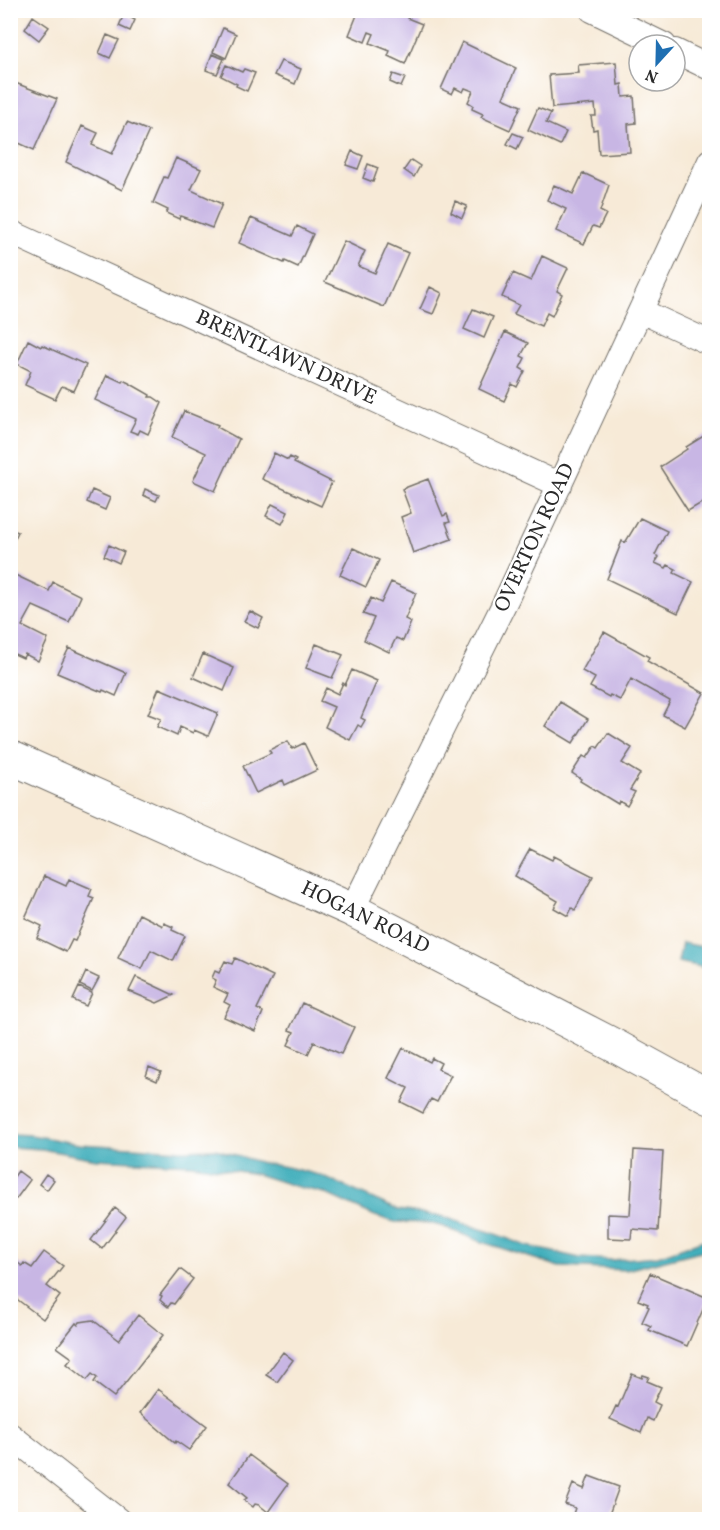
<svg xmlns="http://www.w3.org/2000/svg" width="720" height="1530" font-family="Vollkorn,serif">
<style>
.water{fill:#3faebb;stroke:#356c73;stroke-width:1.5}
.building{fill:#c8b6e4}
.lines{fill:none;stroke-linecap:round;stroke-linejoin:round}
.street-casing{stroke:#726e67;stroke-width:26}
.secondary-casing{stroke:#726e67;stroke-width:35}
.street{stroke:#fff;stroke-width:24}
.secondary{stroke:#fff;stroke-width:33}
.labels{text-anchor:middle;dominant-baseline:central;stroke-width:4.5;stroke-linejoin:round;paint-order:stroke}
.street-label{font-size:21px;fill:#2b2b2b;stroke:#fff}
</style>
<rect width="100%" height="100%" fill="#fff"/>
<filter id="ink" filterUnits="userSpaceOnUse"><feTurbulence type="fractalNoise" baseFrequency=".0167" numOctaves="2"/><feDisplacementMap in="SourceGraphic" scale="12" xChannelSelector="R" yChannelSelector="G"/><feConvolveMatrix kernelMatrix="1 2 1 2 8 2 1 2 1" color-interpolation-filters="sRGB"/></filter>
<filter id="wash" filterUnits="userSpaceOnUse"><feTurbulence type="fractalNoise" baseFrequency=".008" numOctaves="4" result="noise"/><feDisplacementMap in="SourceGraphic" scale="24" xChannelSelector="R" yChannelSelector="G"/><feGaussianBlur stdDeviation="1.35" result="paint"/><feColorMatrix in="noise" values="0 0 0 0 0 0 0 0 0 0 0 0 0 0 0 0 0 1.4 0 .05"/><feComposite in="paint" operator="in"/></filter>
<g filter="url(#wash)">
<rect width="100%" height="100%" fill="#f7ead7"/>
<path class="water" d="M 682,943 L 709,948 L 707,968 L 678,962 Z
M 10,1134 L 31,1135 L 79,1144 L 183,1150 L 216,1149 L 262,1163 L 287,1167 L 319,1175 L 398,1210 L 441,1216 L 490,1232 L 527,1246 L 580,1258 L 612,1260 L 658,1256 L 709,1238 L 709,1249 L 626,1270 L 560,1267 L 479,1241 L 444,1227 L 429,1223 L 395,1222 L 375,1216 L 324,1193 L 298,1187 L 256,1174 L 191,1164 L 96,1159 L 41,1149 L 11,1147 Z"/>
<g id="blocks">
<path class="building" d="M 359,10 L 399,10 L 408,14 L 407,18 L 422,24 L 405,64 L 388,56 L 390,51 L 370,43 L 374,34 L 369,32 L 365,42 L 349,35 Z
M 124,14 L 135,20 L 130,31 L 119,26 Z
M 33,16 L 49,27 L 39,40 L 25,29 Z
M 223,28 L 236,34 L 226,58 L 213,52 Z
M 107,35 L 119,40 L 110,58 L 99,53 Z
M 462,42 L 516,68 L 503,98 L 521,106 L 510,130 L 481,117 L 483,114 L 472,109 L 473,105 L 468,102 L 473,91 L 465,88 L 463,92 L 455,88 L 452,94 L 441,89 Z
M 212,54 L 224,59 L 217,74 L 206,70 Z
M 281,61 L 301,69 L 295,84 L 274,75 Z
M 616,62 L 618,85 L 622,84 L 623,97 L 634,96 L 636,123 L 628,124 L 630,152 L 599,154 L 597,129 L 593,130 L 591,116 L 596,116 L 595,104 L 552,108 L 549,75 L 579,73 L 578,65 Z
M 226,65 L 242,72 L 244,69 L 255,73 L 247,91 L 236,86 L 237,84 L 221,76 Z
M 393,74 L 405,78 L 401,87 L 390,82 Z
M 10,81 L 57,99 L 34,150 L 19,143 L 18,146 L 10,143 Z
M 538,108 L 551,113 L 546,123 L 566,132 L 560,145 L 528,130 Z
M 127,122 L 149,131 L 122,190 L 66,162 L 82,126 L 98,133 L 92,145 L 112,154 Z
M 513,133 L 523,137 L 517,149 L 507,144 Z
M 352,151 L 363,156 L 358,169 L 346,165 Z
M 176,158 L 201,169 L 191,190 L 222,204 L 212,228 L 186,218 L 180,216 L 179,219 L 166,213 L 168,210 L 153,203 L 164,177 L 167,178 Z
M 411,160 L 420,166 L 414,177 L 404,170 Z
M 368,164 L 378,168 L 373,182 L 363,178 Z
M 583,173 L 609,185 L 600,211 L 606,214 L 599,228 L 593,226 L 584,244 L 556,231 L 566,209 L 547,200 L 554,185 L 573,194 Z
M 455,201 L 467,206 L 462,218 L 451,212 Z
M 251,218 L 292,236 L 297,226 L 313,234 L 298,267 L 285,261 L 284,263 L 239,243 Z
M 344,241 L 365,251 L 358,266 L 375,273 L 388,244 L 408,253 L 384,307 L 325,282 Z
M 542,256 L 568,268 L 557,291 L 562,294 L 552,316 L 547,313 L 541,326 L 514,314 L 519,305 L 502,297 L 513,273 L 531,281 Z
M 430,287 L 442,293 L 433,314 L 420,309 Z
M 473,309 L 493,317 L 484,338 L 464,329 Z
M 505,332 L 528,343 L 521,356 L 525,358 L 520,368 L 525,371 L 517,387 L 512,384 L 504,401 L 479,389 Z
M 28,340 L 41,347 L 42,345 L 86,365 L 74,391 L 62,386 L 55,399 L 25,385 L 31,371 L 17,364 Z
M 107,375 L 122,382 L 123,380 L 129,383 L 150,395 L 149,397 L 153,397 L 162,403 L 148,434 L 140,430 L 138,434 L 130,431 L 136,419 L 95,400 Z
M 184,411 L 218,425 L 217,427 L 239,439 L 215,491 L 193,481 L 206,453 L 172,437 Z
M 705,435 L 707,436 L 710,435 L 710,498 L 688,511 L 660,467 L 687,449 L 686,447 Z
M 274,453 L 288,460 L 290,457 L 296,460 L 294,463 L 332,482 L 321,506 L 262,479 Z
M 428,479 L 443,516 L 447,514 L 450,522 L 446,523 L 452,539 L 413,553 L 401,517 L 411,513 L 402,489 Z
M 145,489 L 159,495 L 156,501 L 143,495 Z
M 92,490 L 110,498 L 105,510 L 87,502 Z
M 272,504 L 288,512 L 282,524 L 266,516 Z
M 640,518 L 667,531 L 655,555 L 659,557 L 655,563 L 666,568 L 668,565 L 676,569 L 674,573 L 693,582 L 678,613 L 607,579 L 622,541 L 625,543 Z
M 10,529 L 18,532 L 13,542 L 10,541 Z
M 109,545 L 124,552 L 119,563 L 104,556 Z
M 353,548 L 379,560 L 366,587 L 340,575 Z
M 13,574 L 49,591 L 53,582 L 81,596 L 69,622 L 33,606 L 22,626 L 48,639 L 38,661 L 25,654 L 23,658 L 10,652 L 10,579 Z
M 391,582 L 416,593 L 405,619 L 411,622 L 403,641 L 396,638 L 389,652 L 364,640 L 374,618 L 363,614 L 371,598 L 381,603 Z
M 250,611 L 263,618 L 258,628 L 244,621 Z
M 604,632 L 649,657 L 647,661 L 704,693 L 685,727 L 663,715 L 670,701 L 631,679 L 620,700 L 610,695 L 609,697 L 590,687 L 595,678 L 582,671 Z
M 316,644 L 343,655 L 332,678 L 306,668 Z
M 69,648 L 126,673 L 116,696 L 103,690 L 102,692 L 57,673 Z
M 203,654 L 234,668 L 224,691 L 193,677 Z
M 352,670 L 377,681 L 361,718 L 365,720 L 361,727 L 358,725 L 350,740 L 325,727 L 334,707 L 320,701 L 326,688 L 338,694 L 343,683 L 345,685 Z
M 159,688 L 218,713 L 208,736 L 194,730 L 193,733 L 180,727 L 177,736 L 157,727 L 161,719 L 148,714 Z
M 560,702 L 588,719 L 573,743 L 545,726 Z
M 608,733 L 632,748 L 622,763 L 640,774 L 630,790 L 635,792 L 627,806 L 619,801 L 618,804 L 580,781 L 581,779 L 572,773 L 583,756 L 587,758 L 595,746 L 598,748 Z
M 288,741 L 292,749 L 304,743 L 317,770 L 285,785 L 283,780 L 256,793 L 243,766 L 271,753 L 269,750 Z
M 530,849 L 552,860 L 554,856 L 593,876 L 575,910 L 572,908 L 568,916 L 554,908 L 558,901 L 515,876 Z
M 44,876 L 66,886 L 69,879 L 92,889 L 89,896 L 94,898 L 75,941 L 72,940 L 66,952 L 37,938 L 42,926 L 25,918 Z
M 139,914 L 163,926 L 164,923 L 173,927 L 172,930 L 185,936 L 173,961 L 151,950 L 142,969 L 118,958 Z
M 235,958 L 273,976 L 257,1009 L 263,1012 L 255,1031 L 224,1017 L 230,1005 L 224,1002 L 228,994 L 213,987 L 216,980 L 212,978 L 215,971 L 219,973 L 225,961 L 232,964 Z
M 86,972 L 99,978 L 92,991 L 80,985 Z
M 136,977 L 174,995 L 157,1003 L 129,991 Z
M 79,987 L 92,993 L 86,1006 L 73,1000 Z
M 302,1003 L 354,1027 L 341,1054 L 314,1042 L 308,1054 L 288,1045 L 294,1032 L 289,1030 Z
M 403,1048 L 430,1062 L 432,1058 L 441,1063 L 438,1069 L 451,1075 L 437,1102 L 431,1099 L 423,1113 L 401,1102 L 408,1088 L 388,1078 Z
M 149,1067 L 161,1072 L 157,1081 L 146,1076 Z
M 634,1150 L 663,1152 L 658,1231 L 632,1229 L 631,1239 L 608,1238 L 608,1214 L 630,1215 Z
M 18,1171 L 30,1180 L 16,1199 L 10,1195 L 10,1182 Z
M 46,1174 L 54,1180 L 47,1190 L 39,1184 Z
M 115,1208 L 126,1217 L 102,1249 L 91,1240 Z
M 44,1252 L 63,1266 L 47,1286 L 60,1296 L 43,1319 L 10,1294 L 10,1257 L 22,1266 L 24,1263 L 32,1268 Z
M 180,1269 L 193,1279 L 174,1304 L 171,1303 L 168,1307 L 160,1300 L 162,1296 L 160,1295 Z
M 650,1273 L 708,1298 L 687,1346 L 649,1330 L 651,1326 L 642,1322 L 649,1307 L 647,1306 L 648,1304 L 638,1300 Z
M 138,1315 L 163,1335 L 114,1397 L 94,1382 L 97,1378 L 92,1374 L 87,1380 L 67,1364 L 72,1358 L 57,1347 L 76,1323 L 78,1325 L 80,1322 L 93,1320 L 119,1340 Z
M 283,1352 L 293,1360 L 277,1382 L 266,1375 Z
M 632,1374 L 642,1378 L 643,1375 L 649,1377 L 647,1381 L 661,1387 L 654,1402 L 660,1405 L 653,1421 L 647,1418 L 641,1433 L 610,1419 L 616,1406 L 618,1407 Z
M 158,1389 L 207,1426 L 189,1450 L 176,1441 L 175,1443 L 140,1413 Z
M 249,1455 L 288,1484 L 268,1512 L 259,1505 L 255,1504 L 253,1507 L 244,1500 L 247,1498 L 229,1483 Z
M 589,1476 L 619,1487 L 607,1520 L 571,1520 L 575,1508 L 565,1504 L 573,1484 L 584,1489 Z"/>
</g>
</g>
<g filter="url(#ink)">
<use href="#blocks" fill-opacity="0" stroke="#726e67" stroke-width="1.5"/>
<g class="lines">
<defs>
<path id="street" d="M 592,10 L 664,45
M 675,51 L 710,68
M 10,232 L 560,485
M 641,311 L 710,343
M 352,910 L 507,598 L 710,161
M 10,1435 L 118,1520"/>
<path id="secondary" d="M 10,757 L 352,910 L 619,1048 L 710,1098"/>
</defs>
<use href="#street" class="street-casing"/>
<use href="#secondary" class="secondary-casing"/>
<use href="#street" class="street"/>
<use href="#secondary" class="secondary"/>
</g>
</g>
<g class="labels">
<g class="street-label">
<text transform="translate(286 358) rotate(25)">BRENTLAWN DRIVE</text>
<text transform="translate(535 538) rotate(-65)">OVERTON ROAD</text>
<text transform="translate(365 918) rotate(26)">HOGAN ROAD</text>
</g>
</g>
<rect width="720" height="1530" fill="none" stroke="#fff" stroke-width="36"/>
<g transform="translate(657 63) rotate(202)"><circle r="28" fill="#ffffff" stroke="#aaaaaa" stroke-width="1.5"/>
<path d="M0-4.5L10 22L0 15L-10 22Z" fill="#1f6fb2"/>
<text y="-9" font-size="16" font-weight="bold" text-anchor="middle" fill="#2b2b2b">N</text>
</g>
</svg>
